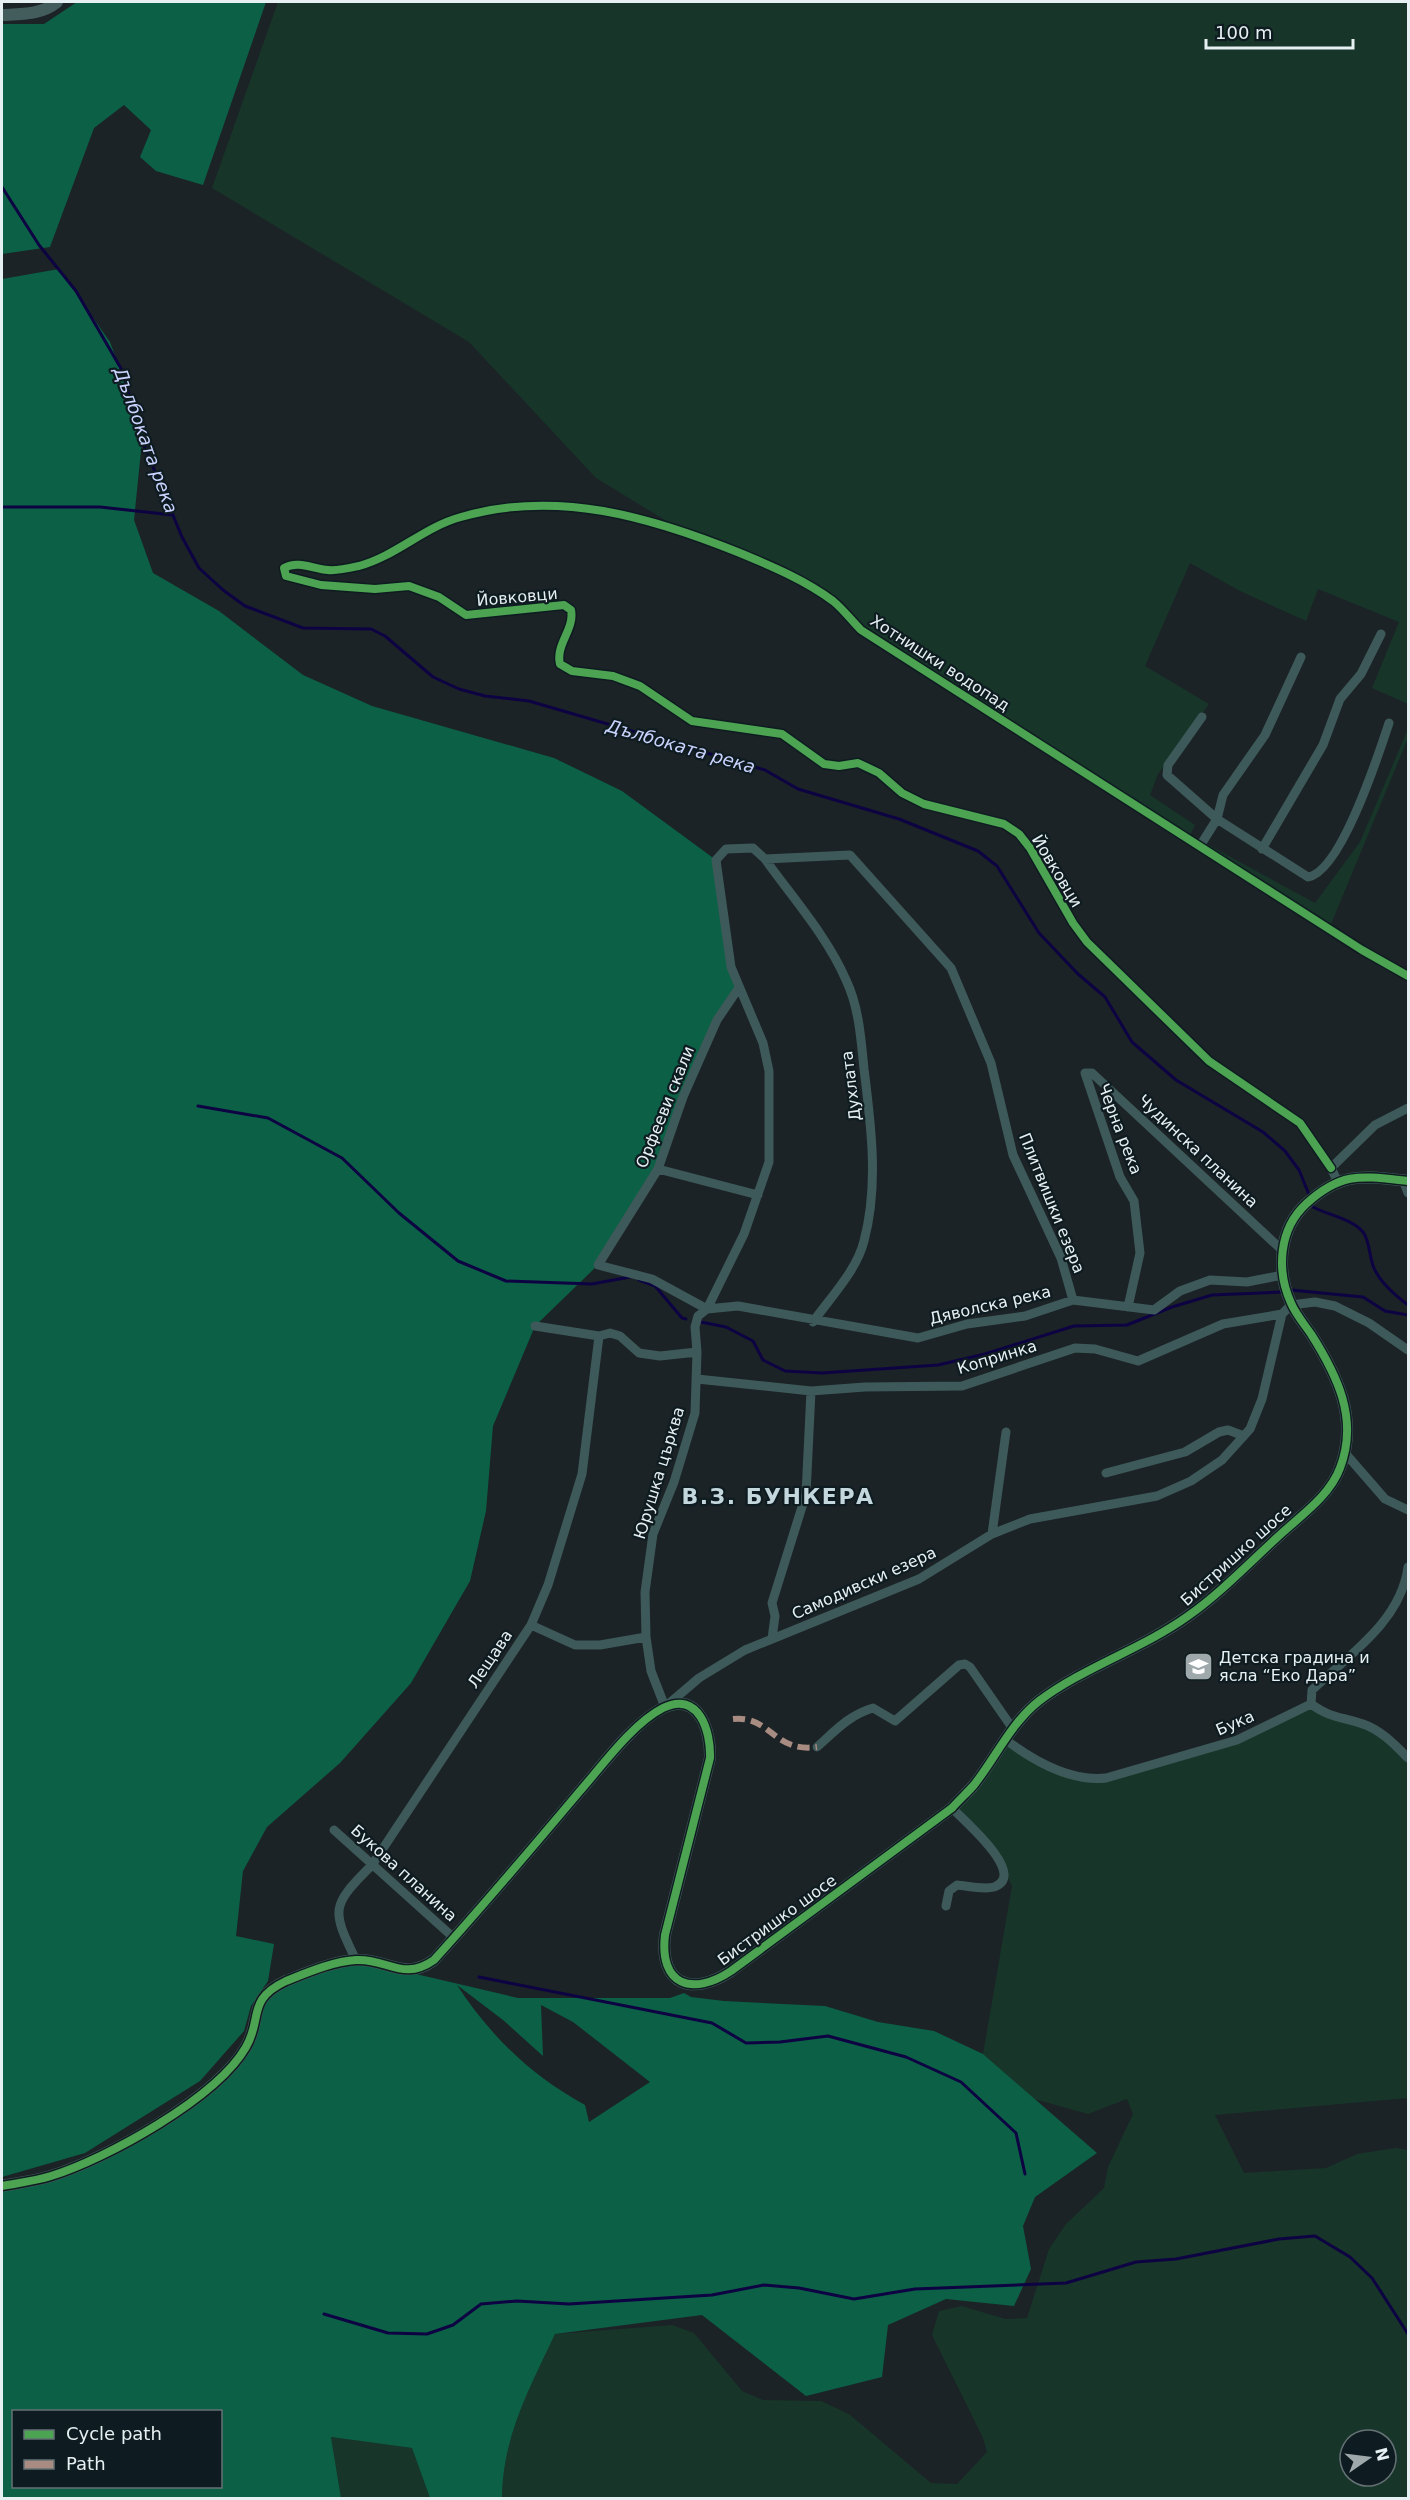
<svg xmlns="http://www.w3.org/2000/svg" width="1410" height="2500" font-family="'DejaVu Sans',sans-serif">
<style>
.green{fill:#183529;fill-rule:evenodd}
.forest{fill:#0c6045;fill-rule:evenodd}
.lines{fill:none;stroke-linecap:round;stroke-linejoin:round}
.stream{stroke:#0d0343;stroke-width:3}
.street{stroke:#3e5959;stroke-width:9}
.secondary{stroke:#435d5d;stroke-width:12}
.quiet{stroke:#a88b81;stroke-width:6;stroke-dasharray:12 6;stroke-linecap:butt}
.cycleway-casing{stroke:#0e1c21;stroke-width:11}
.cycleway{stroke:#4ca352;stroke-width:8}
.labels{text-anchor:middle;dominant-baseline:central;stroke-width:4.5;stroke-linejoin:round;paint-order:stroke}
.street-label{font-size:16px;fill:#e6f0f3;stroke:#0e1c21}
.poi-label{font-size:16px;fill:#e6f0f3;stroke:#0e1c21;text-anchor:start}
.water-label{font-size:18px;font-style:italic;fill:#cad3fe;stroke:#0e1c21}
.district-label{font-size:22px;font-weight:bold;letter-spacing:1.5px;fill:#c4d7dd;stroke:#0e1c21}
</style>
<rect width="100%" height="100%" fill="#1b2326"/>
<path class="green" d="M 278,2 L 1408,2 L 1408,704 L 1372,688 L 1399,622 L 1318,589 L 1306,621 L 1240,591 L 1190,563 L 1145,666 L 1209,704 L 1158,774 L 1150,795 L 1195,825 L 1190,835 L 1315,903 L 1360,842 L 1408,729 L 1408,738 L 1329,929 L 861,630 L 833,601 L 777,569 L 678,528 L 596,478 L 469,342 L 212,188 Z
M 1311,1704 L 1364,1724 L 1408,1758 L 1408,2098 L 1215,2115 L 1244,2173 L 1326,2168 L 1357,2154 L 1395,2148 L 1408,2150 L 1408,2498 L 502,2498 C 503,2435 529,2390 555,2334 L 672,2325 L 694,2333 L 742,2391 L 763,2400 L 821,2401 L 849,2414 L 931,2483 L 957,2484 L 987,2452 L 983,2438 L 932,2335 L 939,2311 L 962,2306 L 1005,2319 L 1027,2318 L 1049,2249 L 1066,2224 L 1104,2188 L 1108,2167 L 1133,2114 L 1127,2099 L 1088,2114 L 1034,2099 L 983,2054 L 1012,1886 L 997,1855 L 952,1808 L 1006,1740 L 1029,1757 L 1088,1780 L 1213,1749 ZM 1350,2440 L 1386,2440 L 1386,2476 L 1350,2476 Z
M 331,2437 L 412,2448 L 430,2498 L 341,2498 Z"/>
<path class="forest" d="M 77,2 L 266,2 L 203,185 L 156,171 L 140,157 L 151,130 L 124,105 L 94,128 L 50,247 L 2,254 L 2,24 L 44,24 Z
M 59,269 L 110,342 L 143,431 L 134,520 L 153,573 L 219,611 L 303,675 L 372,706 L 554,758 L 622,791 L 716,860 L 738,989 L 717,1020 L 658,1169 L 598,1265 L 535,1326 L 493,1426 L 486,1511 L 470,1581 L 411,1683 L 340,1763 L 267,1827 L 243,1871 L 236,1936 L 274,1944 L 268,1981 L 251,2006 L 244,2031 L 200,2081 L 85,2153 L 2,2177 L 2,279 Z
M 356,1960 L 518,1998 L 670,1998 L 684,1993 L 691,1997 L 724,2001 L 825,2006 L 878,2022 L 934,2031 L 983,2054 L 1097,2153 L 1035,2197 L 1023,2226 L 1031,2269 L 1014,2306 L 946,2299 L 888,2325 L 882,2377 L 806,2396 L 702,2315 L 555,2334 C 529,2390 503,2435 502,2498 L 430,2498 L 412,2448 L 331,2437 L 341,2498 L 2,2498 L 2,2186 L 36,2180 L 163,2122 L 246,2047 L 255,2011 L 285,1982 ZM 457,1985 L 503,2020 L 543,2056 L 541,2005 L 573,2022 L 650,2082 L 589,2122 L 585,2105 C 531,2075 491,2037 457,1985 ZM 14,2412 L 220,2412 L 220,2486 L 14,2486 Z"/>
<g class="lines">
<path class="stream" d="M 2,187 L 39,245 L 76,291 L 123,372 L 139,433 L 182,537 L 199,568 L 223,590 L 245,606 L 303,628 L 371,629 L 385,636 L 433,677 L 459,689 L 485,696 L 529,701 L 765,770 L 798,789 L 899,819 L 978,851 L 997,866 L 1039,933 L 1078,974 L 1105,997 L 1132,1042 L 1176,1080 L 1263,1132 L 1285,1151 L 1299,1170 L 1310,1197
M 2,507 L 100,507 L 173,515
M 198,1106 L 268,1118 L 342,1158 L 399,1213 L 458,1261 L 506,1281 L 592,1284 L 630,1277
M 1312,1203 L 1313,1207 C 1328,1215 1352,1219 1363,1232 C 1370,1241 1369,1257 1374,1268 C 1380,1282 1396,1296 1408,1305
M 639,1280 L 655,1286 L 682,1318 L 686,1319
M 1291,1290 L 1363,1297 L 1385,1311 L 1408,1315
M 701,1322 L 726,1327 L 753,1341 L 763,1360 L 785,1371 L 822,1373 L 938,1365 L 985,1354 L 1074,1326 L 1127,1325 L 1172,1307 L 1212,1295 L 1282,1292
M 479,1977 L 712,2023 L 746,2043 L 780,2042 L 828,2036 L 906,2057 L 961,2082 L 1016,2133 L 1025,2174
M 324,2314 L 388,2333 L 427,2334 L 453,2325 L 481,2304 L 517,2301 L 569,2304 L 712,2295 L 764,2285 L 799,2288 L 854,2299 L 915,2289 L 1066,2283 L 1136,2262 L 1176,2259 L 1279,2239 L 1315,2236 L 1350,2257 L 1372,2278 L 1408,2334"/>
<path class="street" d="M 1202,717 L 1168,765 L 1167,775 L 1217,819 L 1308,877 C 1341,872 1379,753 1389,723
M 1200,846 L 1217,819 L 1223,795 L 1265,735 L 1301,657
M 1262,849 L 1323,745 L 1340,699 L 1361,674 L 1381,634
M 765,859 L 850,855 L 951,968 L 991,1063 L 1013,1155 L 1061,1258 L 1073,1300
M 738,989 L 717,1020 L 683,1097 L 658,1169 L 598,1265 L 652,1279 L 707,1309 L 738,1306 L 918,1338 L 967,1324 L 1025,1316 L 1073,1300 L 1154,1310 L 1180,1291 L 1210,1280 L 1247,1282 L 1283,1275
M 1331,1168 L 1300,1123 L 1209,1061 L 1087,942 L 1073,923 L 1030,848 L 1019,834 L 1004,824 L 924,804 L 902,793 L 879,773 L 858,763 L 839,766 L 824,764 L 782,734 L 692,721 L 640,686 L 613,676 L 572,671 L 560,664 C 555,645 575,629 571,610 L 564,605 L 466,615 L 439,597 L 409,586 L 375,589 L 321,585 L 286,576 L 284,568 C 298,560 313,569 328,570 C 337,571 350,568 359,566 C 396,556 424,527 461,517 C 557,489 651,517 740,553 C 771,566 805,580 833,601 C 843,609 852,621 861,630 L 1362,950 L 1408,976
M 658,1169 L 758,1195
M 1337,1180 L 1331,1168 L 1375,1125 L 1408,1108
M 1403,1180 L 1408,1193
M 1128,1307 L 1140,1253 L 1134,1201 L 1120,1177 L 1085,1073 L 1092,1073 L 1283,1251
M 813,1322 C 830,1298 857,1270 864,1241 C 879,1185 871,1125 864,1069 C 861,1039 859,1007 846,980 C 827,936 792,897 765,859 L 753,848 L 726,849 L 716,860 L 731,967 L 763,1043 L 769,1071 L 769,1162 L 744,1234 L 707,1309 L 698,1316 L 695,1327 L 697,1352 L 695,1413 L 674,1482 L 653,1534 L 645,1592 L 646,1637 L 651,1671 L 665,1707 L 699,1678 L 745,1650 L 919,1579 L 992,1534 L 1030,1519 L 1157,1496 L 1191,1481 L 1222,1460 L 1250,1429 L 1262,1399 L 1282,1314
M 535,1326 L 599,1336 L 610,1333 L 620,1336 L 639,1353 L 660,1356 L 697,1352
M 697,1379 L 811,1391 L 865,1387 L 962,1386 L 1075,1348 L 1095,1349 L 1138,1361 L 1223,1324 L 1282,1314 L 1291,1305 L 1315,1302 L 1335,1306 L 1369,1323 L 1408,1350
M 1345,1453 L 1385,1499 L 1408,1510
M 1106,1473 L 1185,1452 L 1219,1432 L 1228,1430 L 1244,1436
M 992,1534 L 1006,1432
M 531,1625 L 575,1645 L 600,1645 L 646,1637
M 772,1639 L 775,1616 L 772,1603 L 806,1494 L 811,1391
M 1311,1704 L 1312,1690 C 1349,1655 1401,1621 1408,1567
M 1311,1704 C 1332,1719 1340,1716 1363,1724 C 1381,1730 1395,1745 1408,1758
M 1006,1740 C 1034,1761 1070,1782 1106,1778 L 1237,1740 L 1311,1704
M 817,1747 C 835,1731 849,1715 873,1708 L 895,1721 L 959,1665 L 965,1664 L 970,1667 L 1013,1729
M 334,1830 L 454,1938
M 946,1906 L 949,1891 L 957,1885 C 968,1886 984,1890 994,1887 C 1029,1875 962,1819 952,1808
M 356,1960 C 331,1909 331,1906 372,1865 L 531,1625 L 548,1585 L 582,1474 L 599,1336"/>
<path class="secondary" d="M 2,15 C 21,14 41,15 57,2
M 2,2186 C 18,2183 35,2181 51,2176 C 106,2159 217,2098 246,2047 C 263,2018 246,2000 286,1981 C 306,1973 334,1961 356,1960 C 387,1958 403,1982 434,1960 C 484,1905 532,1848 580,1791 C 602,1766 633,1723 663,1708 C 699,1690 711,1732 710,1758 L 665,1935 C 659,1985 692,1997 731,1971 L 952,1808 C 959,1800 967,1793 974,1785 C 996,1757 1011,1723 1039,1701 C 1084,1667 1142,1649 1188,1616 C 1222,1592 1251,1561 1282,1533 C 1303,1514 1330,1495 1340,1468 C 1359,1419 1337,1375 1311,1334 C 1304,1324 1295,1313 1291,1303 C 1276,1270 1279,1229 1306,1204 C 1342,1171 1362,1176 1408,1181"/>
<path class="quiet" d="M 733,1719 C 771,1715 773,1753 817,1747"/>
<defs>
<path id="cycleway" d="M 1331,1168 L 1300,1123 L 1209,1061 L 1087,942 L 1073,923 L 1030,848 L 1019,834 L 1004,824 L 924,804 L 902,793 L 879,773 L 858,763 L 839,766 L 824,764 L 782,734 L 692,721 L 640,686 L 613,676 L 572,671 L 560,664 C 555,645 575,629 571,610 L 564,605 L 466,615 L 439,597 L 409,586 L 375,589 L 321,585 L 286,576 L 284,568 C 298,560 313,569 328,570 C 337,571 350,568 359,566 C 396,556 424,527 461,517 C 557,489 651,517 740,553 C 771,566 805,580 833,601 C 843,609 852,621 861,630 L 1362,950 L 1408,976
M 2,2186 C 18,2183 35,2181 51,2176 C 106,2159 217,2098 246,2047 C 263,2018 246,2000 286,1981 C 306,1973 334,1961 356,1960 C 387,1958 403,1982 434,1960 C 484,1905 532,1848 580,1791 C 602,1766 633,1723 663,1708 C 699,1690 711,1732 710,1758 L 665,1935 C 659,1985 692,1997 731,1971 L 952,1808 C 959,1800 967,1793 974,1785 C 996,1757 1011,1723 1039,1701 C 1084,1667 1142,1649 1188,1616 C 1222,1592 1251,1561 1282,1533 C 1303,1514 1330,1495 1340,1468 C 1359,1419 1337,1375 1311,1334 C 1304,1324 1295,1313 1291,1303 C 1276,1270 1279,1229 1306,1204 C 1342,1171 1362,1176 1408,1181"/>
</defs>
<use href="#cycleway" class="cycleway-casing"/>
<use href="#cycleway" class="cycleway"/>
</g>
<defs>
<symbol id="school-square" viewBox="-11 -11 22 22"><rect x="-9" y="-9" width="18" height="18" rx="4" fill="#9fa8ab" stroke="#0e1c21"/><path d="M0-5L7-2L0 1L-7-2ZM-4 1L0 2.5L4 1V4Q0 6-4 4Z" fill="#fff"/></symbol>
</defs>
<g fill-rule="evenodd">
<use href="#school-square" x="1182" y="1650" width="33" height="33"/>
</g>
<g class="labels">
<g class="street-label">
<text transform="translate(517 597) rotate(-5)">Йовковци</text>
<text transform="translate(940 663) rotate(33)">Хотнишки водопад</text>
<text transform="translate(1057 871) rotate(59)">Йовковци</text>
<text transform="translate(851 1086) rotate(-97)">Духлата</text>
<text transform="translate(665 1107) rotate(-68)">Орфееви скали</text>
<text transform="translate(1120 1129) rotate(69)">Черна река</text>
<text transform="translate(1198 1151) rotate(43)">Чудинска планина</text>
<text transform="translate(1052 1203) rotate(68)">Плитвишки езера</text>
<text transform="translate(990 1305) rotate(-13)">Дяволска река</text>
<text transform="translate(997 1357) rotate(-17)">Копринка</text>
<text transform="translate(659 1473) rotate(-73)">Юрушка църква</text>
<text transform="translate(1236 1555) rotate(-42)">Бистришко шосе</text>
<text transform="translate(864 1583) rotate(-24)">Самодивски езера</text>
<text transform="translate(490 1659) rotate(-56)">Лещава</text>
<text transform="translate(1235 1723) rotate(-23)">Бука</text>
<text transform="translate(404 1873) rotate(42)">Букова планина</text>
<text transform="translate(777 1920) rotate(-36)">Бистришко шосе</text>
</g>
<g class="poi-label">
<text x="1219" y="1657">Детска градина и<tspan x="1219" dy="18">ясла “Еко Дара”</tspan></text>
</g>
<g class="water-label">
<text transform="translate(146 440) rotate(70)">Дълбоката река</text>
<text transform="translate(681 746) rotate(16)">Дълбоката река</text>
</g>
<g class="district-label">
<text x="778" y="1496">В.З. БУНКЕРА</text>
</g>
</g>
<rect width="1410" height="2500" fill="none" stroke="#e6f0f3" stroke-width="6"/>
<rect x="12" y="2410" width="210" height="78" fill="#0e1c21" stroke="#647175" stroke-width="1.5"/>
<rect x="24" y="2430" width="30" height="9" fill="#4ca352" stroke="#647175" stroke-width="1.5"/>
<text x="66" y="2440" font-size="18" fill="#e6f0f3">Cycle path</text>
<rect x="24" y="2460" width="30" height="9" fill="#a88b81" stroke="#647175" stroke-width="1.5"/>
<text x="66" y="2470" font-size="18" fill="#e6f0f3">Path</text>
<g transform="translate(1368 2458) rotate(76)"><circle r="28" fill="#0e1c21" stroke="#647175" stroke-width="1.5"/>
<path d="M0-4.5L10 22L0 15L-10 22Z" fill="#9fa8ab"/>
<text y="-9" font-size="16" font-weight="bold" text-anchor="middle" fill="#e6f0f3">N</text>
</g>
<path d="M1206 39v9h147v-9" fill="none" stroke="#e6f0f3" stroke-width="3"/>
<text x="1215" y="39" font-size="18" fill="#e6f0f3" stroke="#0e1c21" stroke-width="4.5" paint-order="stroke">100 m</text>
</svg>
